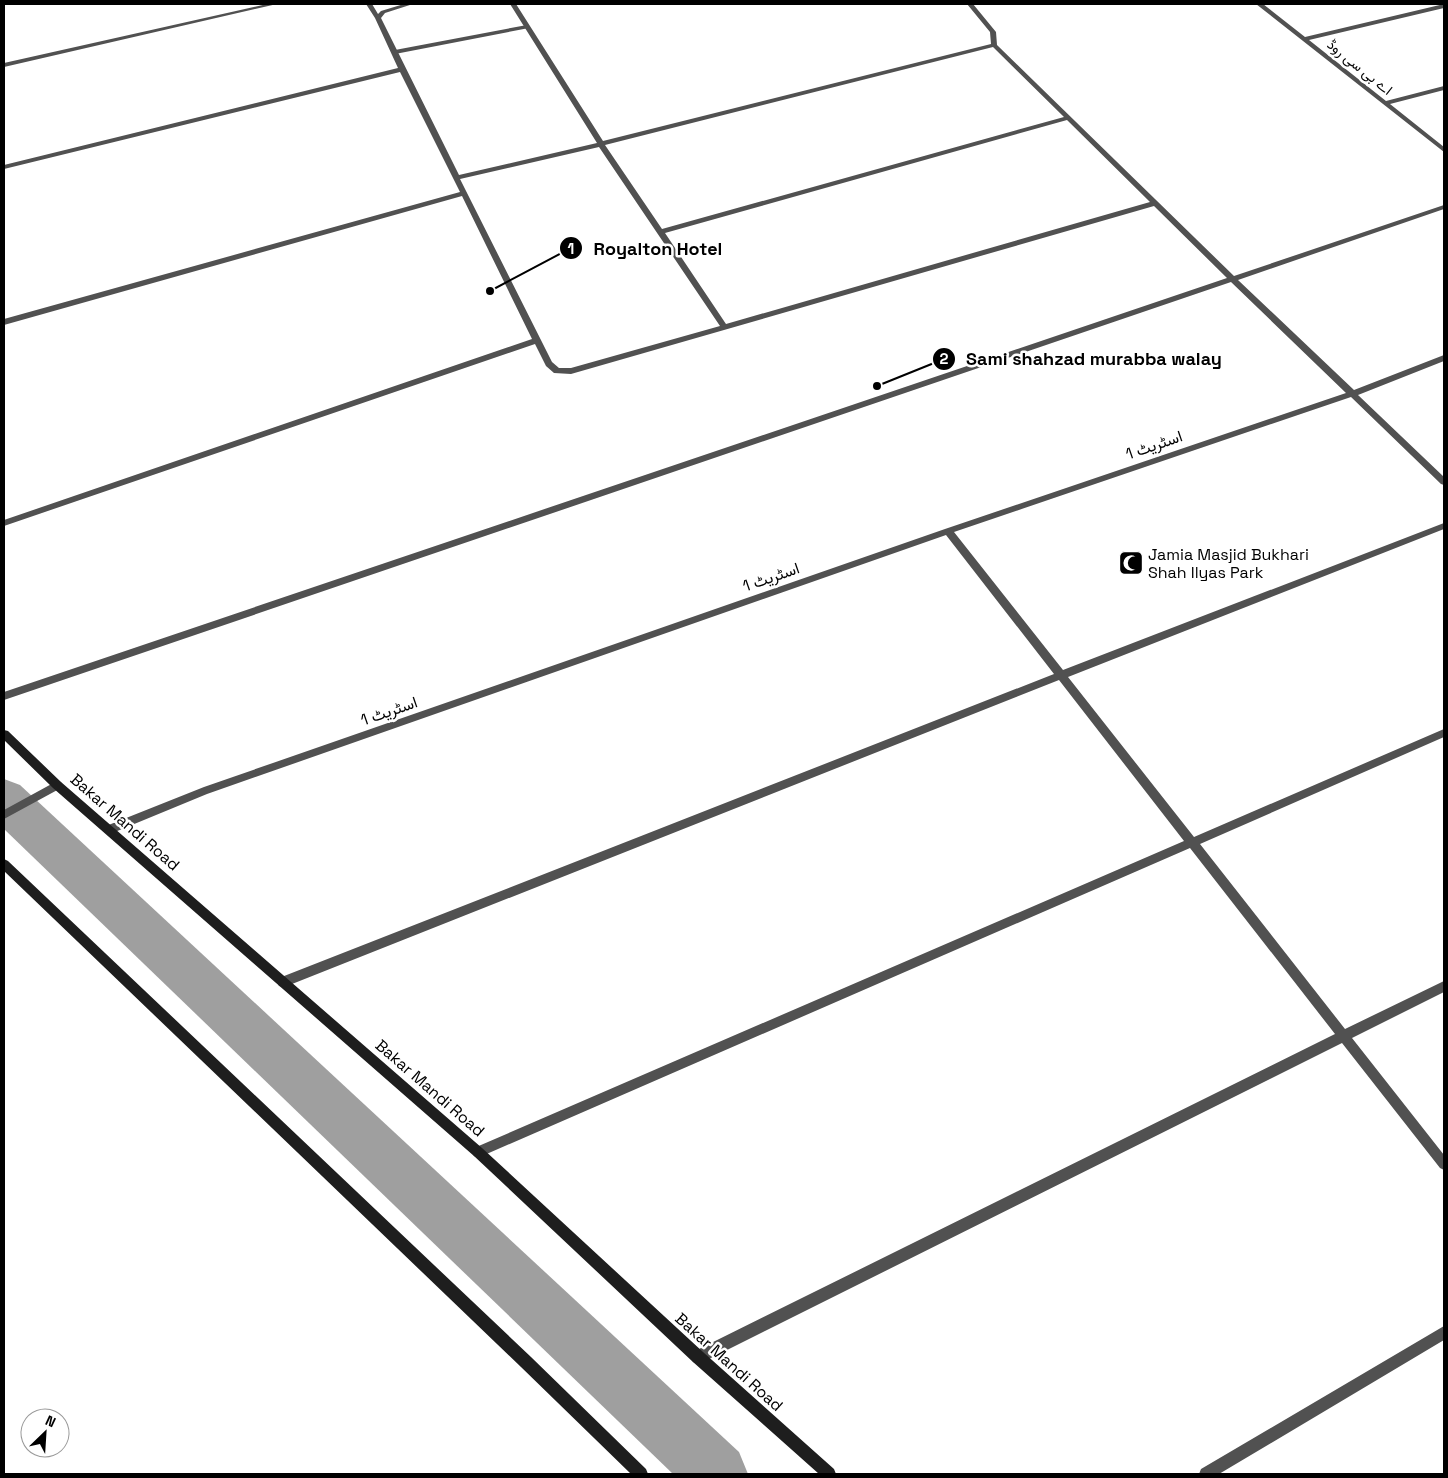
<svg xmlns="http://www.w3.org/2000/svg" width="1448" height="1478" font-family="'Space Grotesk',Vazirmatn,sans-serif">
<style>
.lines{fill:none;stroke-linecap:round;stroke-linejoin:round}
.canal{fill:#9f9f9f;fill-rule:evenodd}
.lane{fill:#515151;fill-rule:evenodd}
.street{fill:#515151;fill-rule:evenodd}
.secondary{fill:#1e1e1e;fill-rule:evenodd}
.labels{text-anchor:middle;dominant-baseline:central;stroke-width:5;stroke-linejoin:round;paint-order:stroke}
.far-street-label{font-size:14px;fill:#000;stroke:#fff}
.street-label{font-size:16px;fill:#000;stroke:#fff}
.poi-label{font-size:16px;fill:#000;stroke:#fff;text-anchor:start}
.leader{fill:none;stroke:#000;stroke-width:2}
.callout-dot{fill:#000;stroke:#fff;stroke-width:2}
.mark-label{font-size:15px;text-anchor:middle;font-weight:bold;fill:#fff}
.callout-label{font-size:18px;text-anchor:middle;font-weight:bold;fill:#000;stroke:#fff;stroke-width:5;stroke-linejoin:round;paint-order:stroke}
</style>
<rect width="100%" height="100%" fill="#fff"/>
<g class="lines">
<path class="canal" d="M 4,779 L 20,785 L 739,1452 L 748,1474 L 673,1474 L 4,829 Z"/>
<path class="lane" d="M 527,25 L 530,27 L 529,28 L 395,54 L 392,52 L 395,50 Z"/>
<path class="street" d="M 267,4 L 277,4 L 4,67 L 4,63 Z
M 366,4 L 372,4 L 378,14 L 381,11 L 404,4 L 413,4 L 385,13 L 381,18 L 459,175 L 597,143 L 510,4 L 516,4 L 603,141 L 991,44 L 990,32 L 967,4 L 973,4 L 996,32 L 997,45 L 1234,276 L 1444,205 L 1444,209 L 1238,280 L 1354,390 L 1444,355 L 1444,361 L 1358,395 L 1444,477 L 1444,485 L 1441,484 L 1351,397 L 954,532 L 1063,670 L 1444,523 L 1444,529 L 1068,677 L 1194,837 L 1444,729 L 1444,737 L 1200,844 L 1345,1029 L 1444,981 L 1444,992 L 1352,1038 L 1444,1155 L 1444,1170 L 1440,1168 L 1342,1043 L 703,1362 L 698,1364 L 693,1362 L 691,1357 L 693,1352 L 1335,1034 L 1190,848 L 482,1156 L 478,1158 L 474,1156 L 472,1152 L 474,1148 L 1184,841 L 1059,680 L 287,986 L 283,987 L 279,986 L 277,982 L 279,978 L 1054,674 L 946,535 L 207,794 L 110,834 L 106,832 L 105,829 L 106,826 L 204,787 L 945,529 L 1346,393 L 1231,282 L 4,700 L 4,692 L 1227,278 L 1154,206 L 571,374 L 554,373 L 546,366 L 535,344 L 4,526 L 4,520 L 532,339 L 462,196 L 4,325 L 4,319 L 460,192 L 400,72 L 4,169 L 4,165 L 398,68 L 375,18 ZM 993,47 L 1064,117 L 662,229 L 605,145 ZM 1067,120 L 1150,202 L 726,324 L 665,233 ZM 599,147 L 720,326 L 571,368 L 559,368 L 552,362 L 460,179 Z
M 1256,4 L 1263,4 L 1305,37 L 1444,4 L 1444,8 L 1309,40 L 1386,101 L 1444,86 L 1444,90 L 1390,104 L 1444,147 L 1444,152 Z
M 57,781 L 61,782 L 62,785 L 61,788 L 4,819 L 4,810 Z
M 1444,1326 L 1444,1340 L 1219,1474 L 1199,1474 L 1201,1469 Z"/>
<path class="secondary" d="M 4,730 L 8,731 L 61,782 L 482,1148 L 703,1352 L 834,1469 L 836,1474 L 819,1474 L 693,1362 L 474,1156 L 53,788 L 4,740 Z
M 4,859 L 8,861 L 531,1357 L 646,1469 L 648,1474 L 631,1474 L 521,1367 L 4,871 Z"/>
</g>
<defs>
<symbol id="mosque-square" viewBox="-11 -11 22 22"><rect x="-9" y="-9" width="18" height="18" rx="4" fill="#000" stroke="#fff"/><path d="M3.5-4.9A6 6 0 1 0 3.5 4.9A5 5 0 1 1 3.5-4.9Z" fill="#fff"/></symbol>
</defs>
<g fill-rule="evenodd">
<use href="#mosque-square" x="1117" y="549" width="28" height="28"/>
</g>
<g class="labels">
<g class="far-street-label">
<text transform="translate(1360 67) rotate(39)">اے بی سی روڈ</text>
</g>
<g class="street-label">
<text transform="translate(1154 445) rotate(-19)">اسٹریٹ 1</text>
<text transform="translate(771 577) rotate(-19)">اسٹریٹ 1</text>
<text transform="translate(389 711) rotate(-19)">اسٹریٹ 1</text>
<text transform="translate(125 822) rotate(41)">Bakar Mandi Road</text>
<text transform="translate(430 1088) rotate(41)">Bakar Mandi Road</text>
<text transform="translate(729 1362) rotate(42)">Bakar Mandi Road</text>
</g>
<g class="poi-label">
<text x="1148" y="554">Jamia Masjid Bukhari<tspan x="1148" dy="18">Shah Ilyas Park</tspan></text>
</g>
</g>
<path class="leader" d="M490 291L571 248M877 386L944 359"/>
<g class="callout-dot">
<circle cx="490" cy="291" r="5"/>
<circle cx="877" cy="386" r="5"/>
<circle cx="571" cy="248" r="12"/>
<circle cx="944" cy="359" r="12"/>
</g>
<g class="mark-label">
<text x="571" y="254">1</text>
<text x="944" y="364">2</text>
</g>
<g class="callout-label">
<text x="658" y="255">Royalton Hotel</text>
<text x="1094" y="365">Sami shahzad murabba walay</text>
</g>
<rect width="1448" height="1478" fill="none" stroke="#000000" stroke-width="10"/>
<g transform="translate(45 1433) rotate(25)"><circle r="24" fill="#ffffff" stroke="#999999"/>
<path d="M0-4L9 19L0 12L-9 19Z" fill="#000000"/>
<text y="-8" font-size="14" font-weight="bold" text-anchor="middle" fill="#000000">N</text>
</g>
</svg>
